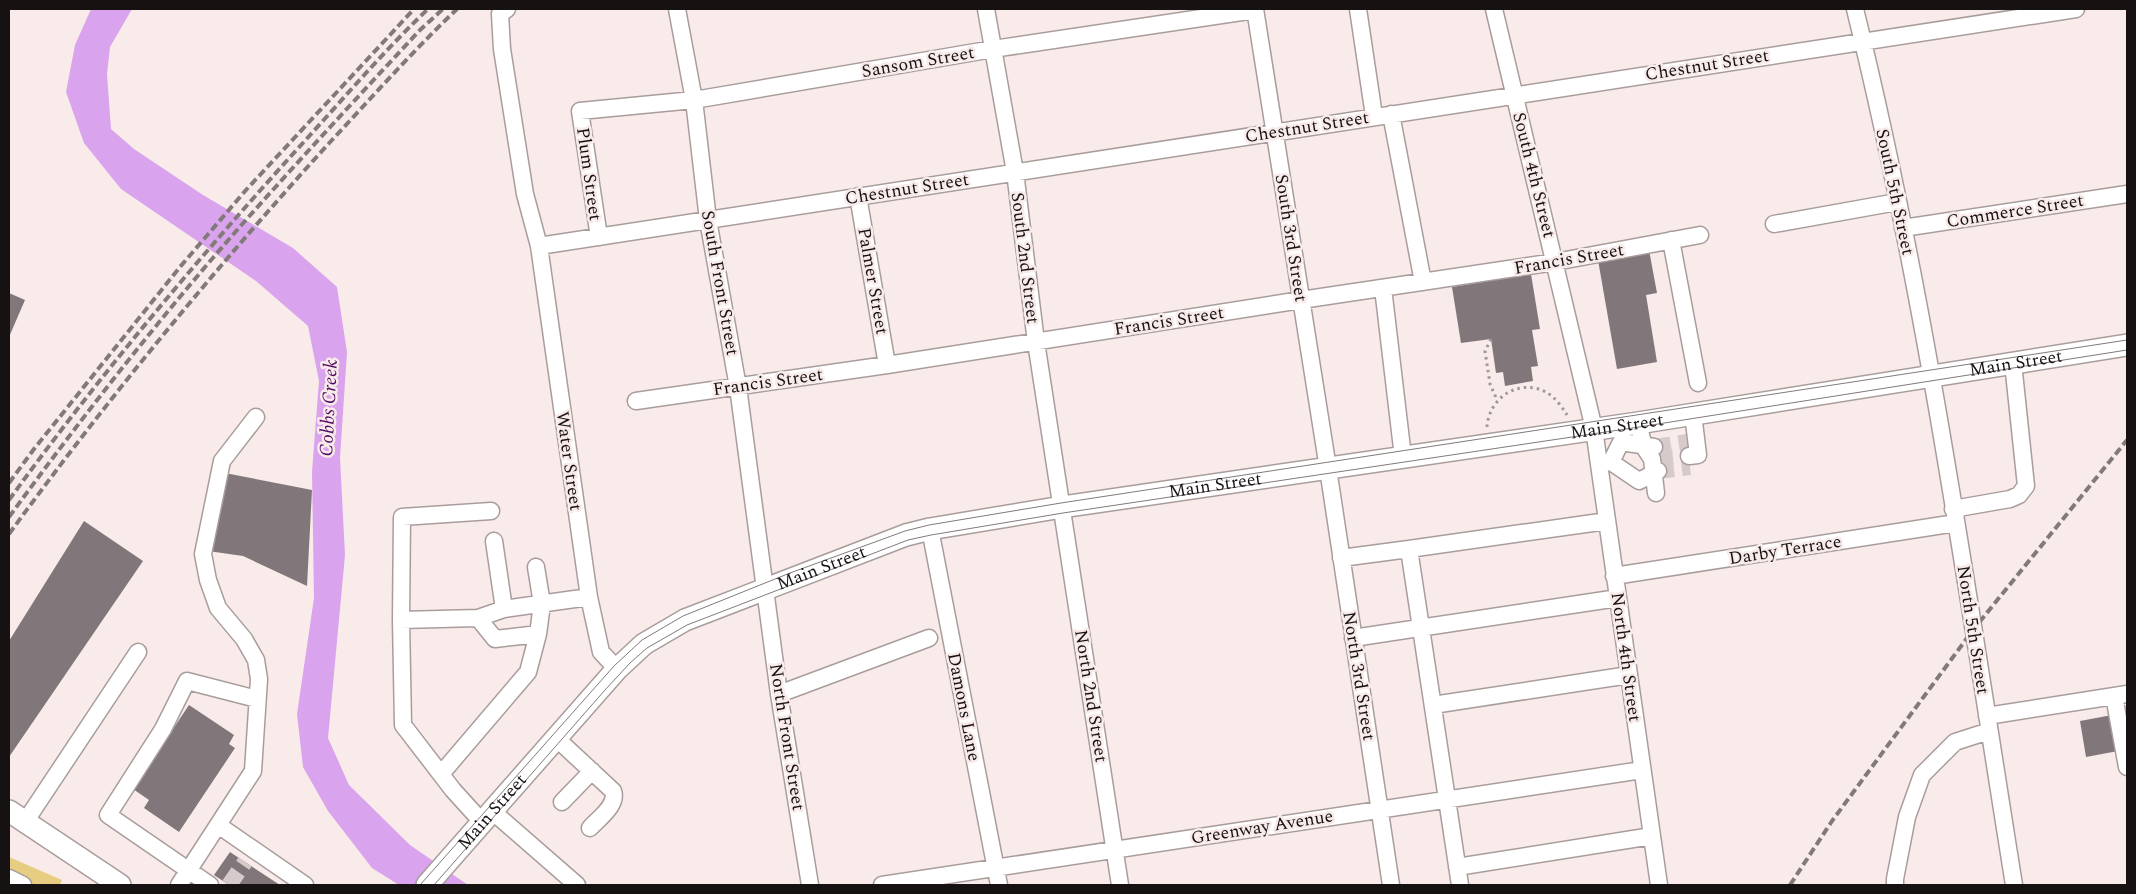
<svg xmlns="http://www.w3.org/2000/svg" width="2136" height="894" font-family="Spectral,serif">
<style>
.green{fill:#e7cd82}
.water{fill:#daa3ed}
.building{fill:#81777b}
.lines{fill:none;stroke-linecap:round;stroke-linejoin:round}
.minor-tunnel{stroke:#d6caca;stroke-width:16;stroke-dasharray:16 8;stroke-linecap:butt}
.minor-casing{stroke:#a99d9c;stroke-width:19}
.major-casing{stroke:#a99d9c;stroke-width:24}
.path{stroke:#a19797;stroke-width:3;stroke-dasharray:2.5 4;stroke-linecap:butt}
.minor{stroke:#fff;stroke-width:16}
.major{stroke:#fff;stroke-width:21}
.tram{stroke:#827a79;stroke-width:1}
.rail{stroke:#827a79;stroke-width:4;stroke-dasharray:8 4;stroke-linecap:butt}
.labels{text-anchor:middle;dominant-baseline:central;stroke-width:5;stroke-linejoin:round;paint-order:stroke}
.street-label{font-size:18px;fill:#161212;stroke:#f8ebea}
.water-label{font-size:19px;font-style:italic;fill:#530d66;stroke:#f8ebea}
</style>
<rect width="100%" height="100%" fill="#f8ebea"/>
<path class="green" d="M 9,857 L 62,880 L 60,885 L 9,885 Z"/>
<path class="water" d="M 91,9 L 132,9 L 110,47 L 107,74 L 111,129 L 134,149 L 203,195 L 293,248 L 337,287 L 347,352 L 340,458 L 345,555 L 328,738 L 349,785 L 410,845 L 468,885 L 399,885 L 372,868 L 328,811 L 303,767 L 297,714 L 314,598 L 312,472 L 319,381 L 308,326 L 256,281 L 121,189 L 84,143 L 66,92 L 75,45 Z"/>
<path class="building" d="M 1649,250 L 1657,293 L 1646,295 L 1657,362 L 1617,369 L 1598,260 Z
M 1531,274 L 1540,329 L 1532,330 L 1538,366 L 1531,367 L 1533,381 L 1505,386 L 1503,372 L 1496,373 L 1491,339 L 1461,343 L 1452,287 Z
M 9,293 L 25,300 L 9,337 Z
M 225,473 L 312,490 L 307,586 L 243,556 L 208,551 Z
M 84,521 L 143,561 L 9,757 L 9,641 Z
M 189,705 L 234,735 L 229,744 L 235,748 L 179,832 L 144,808 L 149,800 L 133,789 Z
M 2112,715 L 2118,751 L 2086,757 L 2080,721 Z
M 230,852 L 245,862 L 280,885 L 229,885 L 214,875 Z"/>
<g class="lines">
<path class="minor-tunnel" d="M 1655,447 L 1687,442
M 1657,459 L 1689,456
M 1658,471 L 1690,467
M 229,885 L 245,862"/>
<defs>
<path id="minor" d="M 507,9 L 500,14 L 502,49 L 525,194 L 539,246 L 589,597 L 601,652 L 617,669
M 677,9 L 694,100 L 708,220 L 738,387 L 779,694 L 810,885
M 986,9 L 1015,172 L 1036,342 L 1120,885
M 1255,9 L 1327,462 L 1391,885
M 1358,9 L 1374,116
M 1494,9 L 1594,429 L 1659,885
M 1855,9 C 1926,297 1967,592 2014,885
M 1391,114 L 1423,282
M 858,196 L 887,365
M 1774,224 L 1897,202
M 1903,228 L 2127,194
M 599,237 L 580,111 L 694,100 L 993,49 L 1255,10
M 1671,240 L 1698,383
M 539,246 L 2076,9
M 1383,288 L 1403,457
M 636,401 L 887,365 L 1301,300 L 1555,262 L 1700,235
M 1638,423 L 1644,447 L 1652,459 L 1656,493
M 1689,456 L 1698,455 L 1693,414
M 1611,462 L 1621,442 L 1654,447
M 1599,463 L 1611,462 L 1639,481 L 1658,471
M 1953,509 L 2010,499 L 2019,495 L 2026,486 L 2013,363
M 930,529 L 999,885
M 494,541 L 504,609
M 1409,549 L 1607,521
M 1341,558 L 1409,549 L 1460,885
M 1614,576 L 1956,523
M 478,618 L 495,639 L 538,634 L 542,604 L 536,567
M 401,620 L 402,517 L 491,511
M 1353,638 L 1618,598
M 779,694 L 929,638
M 2114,696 L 2127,767
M 1433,705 L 1629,675
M 1987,716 L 2127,694
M 556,738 L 613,791 C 618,805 599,818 590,828
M 441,774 L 528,672 L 538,634
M 562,802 L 592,771
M 492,811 L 577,885
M 25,822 L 138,652
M 482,822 L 453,790 L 403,725 L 401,620 L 478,618 L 504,609 L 589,597
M 218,825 L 305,885
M 1457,867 L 1652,836
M 9,878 L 23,885
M 179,885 L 253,771 L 259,679 L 256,660 L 244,639 L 218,608 L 208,580 L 203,554 L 222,461 L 256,417
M 210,885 L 108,815 L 163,729 L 187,681 L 257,699
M 882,885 L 1642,770
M 1895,885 L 1895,879 L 1907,817 L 1922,775 L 1955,742 L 1989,731"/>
<g id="major">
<path d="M 9,811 L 120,885"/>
<path id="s1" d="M 427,885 L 617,669 L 644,644 L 685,620 L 906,535 L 930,529 L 1062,507 L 1638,423 L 2127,345"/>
</g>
</defs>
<use href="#minor" class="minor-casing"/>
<use href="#major" class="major-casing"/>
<path class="path" d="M 1491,339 L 1485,351 L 1490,384 L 1497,400
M 1487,427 C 1489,398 1518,378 1546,392 C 1555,397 1562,407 1567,415"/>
<use href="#minor" class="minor"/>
<use href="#major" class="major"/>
<path class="tram" d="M 420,885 L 614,666 L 642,640 L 683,616 L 790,573 L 905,531 L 929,525 L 1061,503 L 2127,340
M 434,885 L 605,690 L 630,663 L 647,648 L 687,625 L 908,540 L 931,535 L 1063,513 L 1639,427 L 2127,350"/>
<path class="rail" d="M 9,483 L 34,449 L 180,267 L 246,190 L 414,9
M 9,500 C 102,372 205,250 312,133 C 350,91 387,48 428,9
M 9,517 C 88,409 172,302 262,202 C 314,144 367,87 420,30 L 443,9
M 9,534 C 109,397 217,266 332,140 C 373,96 413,51 457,9
M 1790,885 L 1832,821 L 1973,630 L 2127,440"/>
</g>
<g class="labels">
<g class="street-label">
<text transform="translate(918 62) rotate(-10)">Sansom Street</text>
<text transform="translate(1707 65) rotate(-9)">Chestnut Street</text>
<text transform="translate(1307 127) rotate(-9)">Chestnut Street</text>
<text transform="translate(589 174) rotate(82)">Plum Street</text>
<text transform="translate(1534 175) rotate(76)">South 4th Street</text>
<text transform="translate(907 189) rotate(-9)">Chestnut Street</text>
<text transform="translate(1895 192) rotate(78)">South 5th Street</text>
<text transform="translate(2015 211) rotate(-9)">Commerce Street</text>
<text transform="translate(1291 238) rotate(81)">South 3rd Street</text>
<text transform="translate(1025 258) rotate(83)">South 2nd Street</text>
<text transform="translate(1569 259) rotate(-10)">Francis Street</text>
<text transform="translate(873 281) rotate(80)">Palmer Street</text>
<text transform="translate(720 283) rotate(80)">South Front Street</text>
<text transform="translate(1169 321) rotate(-9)">Francis Street</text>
<text stroke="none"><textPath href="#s1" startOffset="1732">Main Street</textPath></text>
<text transform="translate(768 382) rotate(-8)">Francis Street</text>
<text stroke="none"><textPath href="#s1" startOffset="1328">Main Street</textPath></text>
<text transform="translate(569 461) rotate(82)">Water Street</text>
<text stroke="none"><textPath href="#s1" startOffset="922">Main Street</textPath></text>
<text transform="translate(1785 550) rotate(-9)">Darby Terrace</text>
<text stroke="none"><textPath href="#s1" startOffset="518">Main Street</textPath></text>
<text transform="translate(1973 630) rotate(81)">North 5th Street</text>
<text transform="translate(1626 657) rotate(82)">North 4th Street</text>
<text transform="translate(1359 676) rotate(81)">North 3rd Street</text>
<text transform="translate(1091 696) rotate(81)">North 2nd Street</text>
<text transform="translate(964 707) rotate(79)">Damons Lane</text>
<text transform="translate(787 737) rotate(81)">North Front Street</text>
<text stroke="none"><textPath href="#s1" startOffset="98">Main Street</textPath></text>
<text transform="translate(1262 827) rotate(-9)">Greenway Avenue</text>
</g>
<g class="water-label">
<text transform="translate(329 408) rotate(-87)">Cobbs Creek</text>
</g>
</g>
<rect width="2136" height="894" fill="none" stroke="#161212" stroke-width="20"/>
</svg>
